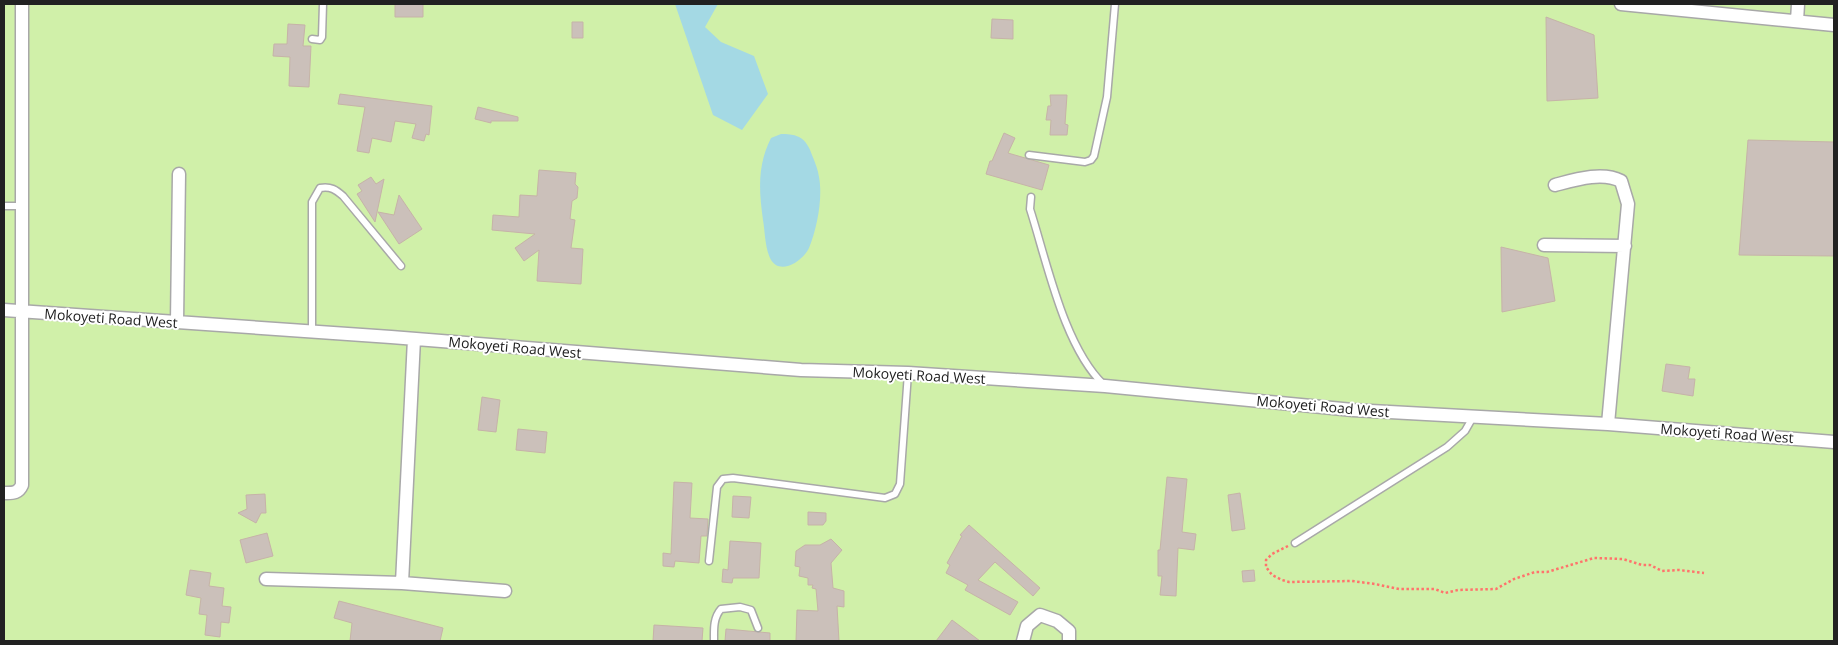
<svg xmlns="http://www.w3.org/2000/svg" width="1838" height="645" font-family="'Open Sans',sans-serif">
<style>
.grass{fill:#d0f0a9}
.water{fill:#a4d9e4}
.building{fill:#cbc0ba;stroke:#c6b3a8}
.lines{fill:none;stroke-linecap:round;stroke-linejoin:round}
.service-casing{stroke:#a8a8a8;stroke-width:9}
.minor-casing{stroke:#a8a8a8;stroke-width:15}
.path{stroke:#ff736c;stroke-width:2.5;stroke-dasharray:2.5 2.5;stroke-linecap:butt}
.service{stroke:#fff;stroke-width:6}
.minor{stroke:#fff;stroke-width:12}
.labels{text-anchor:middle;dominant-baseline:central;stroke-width:4;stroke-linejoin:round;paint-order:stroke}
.street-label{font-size:14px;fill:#212121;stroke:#fff}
</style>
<rect width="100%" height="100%" fill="#f2eee7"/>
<path class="grass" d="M 4,4 L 1834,4 L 1834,641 L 4,641 Z"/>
<path class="water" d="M 675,4 L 718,4 L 705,27 L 721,42 L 754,56 L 768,94 L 742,130 L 713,115 Z
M 781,134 C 787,134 793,134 799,137 C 806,140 810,149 812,155 C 815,162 818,170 819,177 C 823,198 817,228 809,248 C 803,261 779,277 770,258 C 765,247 765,232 763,220 C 759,191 757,166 771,138 Z"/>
<path class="building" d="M 395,4 L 423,4 L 423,17 L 395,17 Z
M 1546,17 L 1594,35 L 1598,98 L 1547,101 Z
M 992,19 L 1013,20 L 1013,39 L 991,38 Z
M 572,22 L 583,22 L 583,38 L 572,38 Z
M 288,24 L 305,25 L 303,46 L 311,46 L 309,87 L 289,86 L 290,57 L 273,56 L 274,44 L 287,44 Z
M 340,94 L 432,106 L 429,135 L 426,134 L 424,141 L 412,138 L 416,124 L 395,121 L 391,142 L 372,138 L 369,153 L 357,151 L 365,107 L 338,104 Z
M 1050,95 L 1067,95 L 1065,124 L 1068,125 L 1067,135 L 1050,135 L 1051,120 L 1046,120 L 1048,106 L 1051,106 Z
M 478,107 L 518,117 L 518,121 L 491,121 L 491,123 L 475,119 Z
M 1004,133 L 1015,138 L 1008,153 L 1049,165 L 1042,190 L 986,174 L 990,161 L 992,161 Z
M 1748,140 L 1834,142 L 1834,256 L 1739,255 Z
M 539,170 L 576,173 L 575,184 L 578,187 L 577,198 L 572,201 L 570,219 L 575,220 L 571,248 L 583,249 L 581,284 L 537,281 L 539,250 L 524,261 L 515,248 L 535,234 L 492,230 L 493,215 L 519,217 L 520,195 L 537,196 Z
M 371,177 L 376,184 L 384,179 L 375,222 L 357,194 L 362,191 L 358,185 Z
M 399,195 L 422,229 L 399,244 L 378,212 L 394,215 Z
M 1501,247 L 1548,258 L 1555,301 L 1502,312 Z
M 1666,364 L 1690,367 L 1688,379 L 1695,379 L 1693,396 L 1662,391 Z
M 482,397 L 500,400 L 496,432 L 478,430 Z
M 518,429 L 547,432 L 545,453 L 516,450 Z
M 1167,477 L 1187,479 L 1182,532 L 1196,534 L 1194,550 L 1178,548 L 1176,596 L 1160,595 L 1162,576 L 1158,576 L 1158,550 L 1160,550 Z
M 674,482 L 692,483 L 690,518 L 708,519 L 707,536 L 701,536 L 699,563 L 675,561 L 674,567 L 663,566 L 663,553 L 671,554 Z
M 1240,493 L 1245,529 L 1232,531 L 1228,495 Z
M 265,494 L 266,513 L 261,513 L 256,523 L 238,513 L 247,509 L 246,495 Z
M 733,496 L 751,497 L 749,518 L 732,517 Z
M 808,512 L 826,513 L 826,521 L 823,525 L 808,525 Z
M 969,525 L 1040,588 L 1033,596 L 995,562 L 978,580 L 1018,602 L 1010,615 L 965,590 L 968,585 L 946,573 L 950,565 L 947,563 L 962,536 L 960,535 Z
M 267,533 L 273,556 L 246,563 L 240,540 Z
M 831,539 L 842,550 L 831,563 L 833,588 L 844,591 L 844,607 L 837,606 L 839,641 L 796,641 L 797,610 L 818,611 L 816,589 L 812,588 L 813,585 L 808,585 L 808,578 L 799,576 L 800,567 L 795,566 L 796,551 L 805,545 L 820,545 Z
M 730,541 L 761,543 L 759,578 L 733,578 L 732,583 L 722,582 L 723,569 L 728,570 Z
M 190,570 L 211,573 L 209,586 L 224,588 L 222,606 L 231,607 L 229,623 L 221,622 L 220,637 L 205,635 L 207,615 L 199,614 L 201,598 L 186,595 Z
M 1254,570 L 1255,581 L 1243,582 L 1242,571 Z
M 339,601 L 443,628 L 440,641 L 350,641 L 352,623 L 334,618 Z
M 952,620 L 980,641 L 936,641 Z
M 654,625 L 703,628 L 702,641 L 653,641 Z
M 726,629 L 770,633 L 770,641 L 725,641 Z"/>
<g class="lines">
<defs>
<path id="service" d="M 312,39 L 320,40 L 322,37 L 323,4
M 1029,155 L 1085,162 L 1091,160 L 1094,156 L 1107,97 L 1115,4
M 1031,197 L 1030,209 C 1047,262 1064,347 1104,385
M 4,206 L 21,206
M 312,332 L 312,202 L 320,188 C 331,186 336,190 343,196 L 401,266
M 1295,543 L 1447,447 L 1465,431 L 1473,417
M 709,561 L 717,487 L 723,479 L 733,478 L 885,498 L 895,494 L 900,484 L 908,373
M 714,641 C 714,630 713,618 721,609 L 740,607 L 751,610 L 758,628"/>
<path id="minor" d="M 1621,4 L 1834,25
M 1797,21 L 1798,4
M 1555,185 C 1574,180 1602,171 1621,181 L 1628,204 L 1608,424
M 1544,245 L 1625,246
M 4,310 L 391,337 L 801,370 L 908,373 L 1105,386 L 1353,410 L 1608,424 L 1834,442
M 177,322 L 179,174
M 4,493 C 12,493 18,494 22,485 L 22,4
M 266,579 L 402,583 L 505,591
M 402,583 L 414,339
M 1023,641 L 1027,626 L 1040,615 L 1057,621 L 1069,631 L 1069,641"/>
</defs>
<use href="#service" class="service-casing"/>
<use href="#minor" class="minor-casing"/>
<path class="path" d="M 1288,546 L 1272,554 L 1266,560 L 1266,567 L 1272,575 L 1282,580 L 1289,582 L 1352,581 L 1375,584 L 1399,589 L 1435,589 L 1445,593 L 1458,590 L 1496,589 L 1514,579 L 1535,572 L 1547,572 L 1594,558 L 1623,559 L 1642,565 L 1650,565 L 1662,571 L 1679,570 L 1704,573"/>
<use href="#service" class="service"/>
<use href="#minor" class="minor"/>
</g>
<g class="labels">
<g class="street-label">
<text transform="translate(111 318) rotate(4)">Mokoyeti Road West</text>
<text transform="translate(515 347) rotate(5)">Mokoyeti Road West</text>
<text transform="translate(919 375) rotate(3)">Mokoyeti Road West</text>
<text transform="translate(1323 406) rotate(5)">Mokoyeti Road West</text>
<text transform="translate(1727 433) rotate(4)">Mokoyeti Road West</text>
</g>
</g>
<rect width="1838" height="645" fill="none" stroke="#212121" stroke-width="10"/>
</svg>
